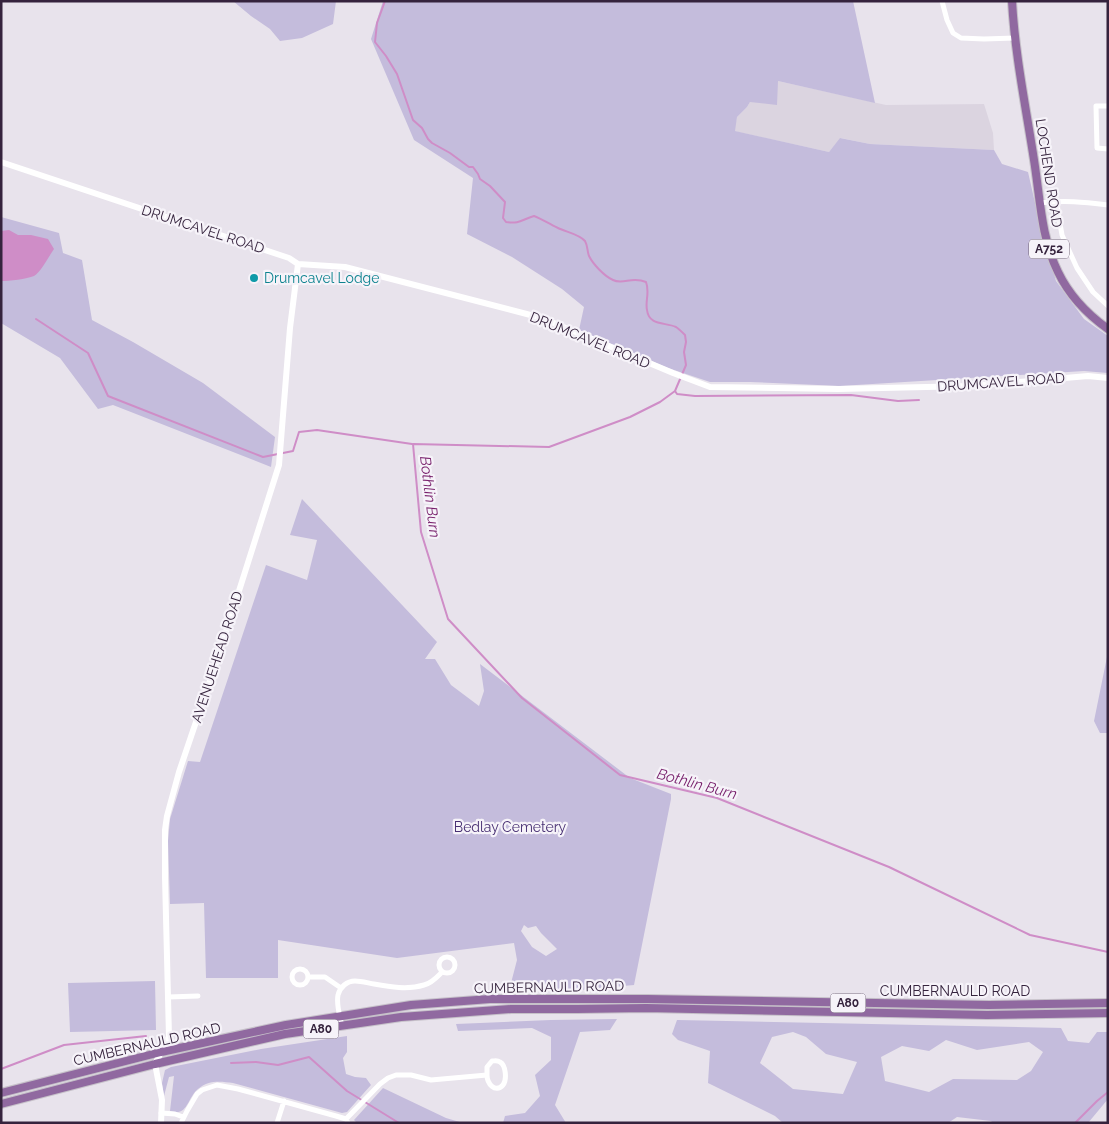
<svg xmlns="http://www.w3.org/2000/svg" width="1109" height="1124" font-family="Raleway,sans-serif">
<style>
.built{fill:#dbd4e0}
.green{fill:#c4bcdc;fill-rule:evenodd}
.water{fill:#cf8dc7}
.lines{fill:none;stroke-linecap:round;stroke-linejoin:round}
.stream{stroke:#cf8dc7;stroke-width:2}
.primary-casing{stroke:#c6c1c9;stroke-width:10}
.minor{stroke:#fff;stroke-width:5}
.tertiary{stroke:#fff;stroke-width:6}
.primary{stroke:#9069a0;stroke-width:8}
.culture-dot{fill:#0f9aa8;stroke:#f6f3f9;stroke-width:2}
.labels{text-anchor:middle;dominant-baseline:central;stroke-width:4.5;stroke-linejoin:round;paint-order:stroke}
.shield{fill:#f6f3f9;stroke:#6f6175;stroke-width:1}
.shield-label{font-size:12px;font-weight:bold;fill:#35233d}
.street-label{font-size:14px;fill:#35233d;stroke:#f6f3f9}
.culture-label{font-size:14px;fill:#0d838f;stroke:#f6f3f9;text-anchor:start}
.park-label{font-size:14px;fill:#472f72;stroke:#f6f3f9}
.water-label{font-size:15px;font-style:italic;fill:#771f6b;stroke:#f6f3f9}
</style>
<rect width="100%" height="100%" fill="#e8e3ec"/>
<path class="built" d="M 778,81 L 886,105 L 984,104 L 993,133 L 994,150 L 870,144 L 841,138 L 829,152 L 734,131 L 737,117 L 747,107 L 750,102 Z"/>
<path class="green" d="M 233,1 L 336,1 L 333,24 L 302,38 L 280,41 L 270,29 L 251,16 Z
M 383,1 L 853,1 L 875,103 L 778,81 L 777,105 L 750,102 L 747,107 L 737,117 L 735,131 L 829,152 L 840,138 L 870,144 L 994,150 L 1002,164 L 1028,172 L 1038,216 L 1056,281 L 1084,319 L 1108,336 L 1108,373 L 1084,371 L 840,386 L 750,382 L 710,382 L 668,368 L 579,330 L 584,307 L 562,289 L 512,257 L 467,234 L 473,178 L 414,140 L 371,39 Z
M 1,217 L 59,233 L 63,253 L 82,260 L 92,320 L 133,342 L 203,383 L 275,437 L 271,467 L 113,405 L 98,409 L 60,358 L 1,323 Z
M 302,499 L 437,642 L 425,659 L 435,659 L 451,685 L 479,706 L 484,691 L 480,664 L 630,778 L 671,794 L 671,799 L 634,985 C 597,988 546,997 511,983 L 517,960 L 514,943 L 397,958 L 278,940 L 278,978 L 206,978 L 204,903 L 170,904 L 168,841 L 170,819 L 188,761 L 200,762 L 266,565 L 307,580 L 317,540 L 290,535 ZM 524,925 L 528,928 L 536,926 L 541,933 L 557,949 L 546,956 L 532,947 L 521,931 Z
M 1108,652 L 1108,733 L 1100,733 L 1094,721 Z
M 155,981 L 156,1030 L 70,1032 L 68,983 Z
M 617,1019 L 610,1030 L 580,1032 L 555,1105 L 566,1123 L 503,1123 L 505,1116 L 525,1113 L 540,1096 L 535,1075 L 551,1060 L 551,1037 L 532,1028 L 458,1031 L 456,1024 L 551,1020 Z
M 677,1020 L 1061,1028 L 1068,1041 L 1089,1043 L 1097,1032 L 1108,1032 L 1108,1099 L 1088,1123 L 993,1123 L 991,1121 L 957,1117 L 948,1123 L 783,1123 L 775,1116 L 708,1083 L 710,1051 L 678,1040 L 672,1034 ZM 793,1032 L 806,1037 L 826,1054 L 857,1062 L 843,1094 L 793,1089 L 760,1063 L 772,1037 ZM 946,1040 L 977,1050 L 1029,1042 L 1043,1052 L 1031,1071 L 1017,1080 L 953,1079 L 929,1092 L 885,1081 L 881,1057 L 902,1046 L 929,1051 Z
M 347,1036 L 347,1052 L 343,1058 L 346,1074 L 355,1077 L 366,1078 L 371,1085 L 347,1112 L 342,1113 L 233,1083 C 220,1081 208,1080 198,1089 C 187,1098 188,1117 170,1111 L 174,1076 L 169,1077 L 164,1096 L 162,1083 L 165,1070 L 171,1067 L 261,1049 Z
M 383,1088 L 446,1118 L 463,1123 L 357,1123 L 354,1120 Z"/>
<path class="water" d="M 9,230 L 18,235 L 31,235 L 48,239 L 54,249 C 49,256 41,272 34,276 C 27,279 9,281 1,281 L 1,231 Z"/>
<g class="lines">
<path class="stream" d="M 385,1 L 377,23 L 375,42 L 386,56 L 397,74 L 413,120 L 422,128 L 428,139 L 432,143 L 450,153 L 469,167 L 473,167 L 478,174 L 480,179 L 490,186 L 505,202 L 503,218 L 506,222 C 520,224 521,220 534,216 C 542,219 549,224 558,228 C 566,232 579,234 585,241 C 588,246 587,251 589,256 C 593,264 604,276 613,280 C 623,285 632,276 646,282 C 650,292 645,301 647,310 C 649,326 665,322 676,327 C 679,329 682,332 685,335 L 686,342 L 684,352 L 686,365 L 675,391 L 660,402 L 630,417 L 549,447 L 413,444 L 421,532 L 448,619 L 522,698 L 620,775 L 717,798 L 889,867 L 1030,935 L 1108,952
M 36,319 L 88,353 L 108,396 L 263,457 L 293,451 L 299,432 L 317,430 L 412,444
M 675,391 L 677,394 L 695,396 L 851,395 L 898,401 L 919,400
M 231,1063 L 256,1062 L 278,1065 L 309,1057 L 347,1091 L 399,1123
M 1,1069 L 64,1045 L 146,1036
M 1075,1123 L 1097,1101 L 1108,1092"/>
<defs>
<path id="primary" d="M 1012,1 C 1015,55 1026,108 1034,160 C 1040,197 1041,238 1058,272 C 1069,295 1087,314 1108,329
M 1,1093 L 161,1052 L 286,1025 L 411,1005 L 490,999 L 648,999 L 989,1005 L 1108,1003
M 1,1104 L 155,1064 L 285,1034 L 401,1017 L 511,1009 L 577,1009 L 646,1008 L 987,1015 L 1108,1013"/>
</defs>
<use href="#primary" class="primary-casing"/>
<path class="minor" d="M 942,1 L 947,20 L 953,33 L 961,38 L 984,39 L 1015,38
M 1108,106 L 1096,106 L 1097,148 L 1108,149
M 1057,200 L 1058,212 L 1062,235 L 1077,268 L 1093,292 L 1108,306
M 1040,203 C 1065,200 1083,202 1108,205
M439 965a8 8 0 1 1 16 0a8 8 0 1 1-16 0Z
M292 977a8 8 0 1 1 16 0a8 8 0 1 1-16 0Z
M 308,977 L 325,977 L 341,988
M 168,997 L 198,996
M 342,1026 C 340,1016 336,1005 338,995 C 340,987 347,981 355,981 C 361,981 368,983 374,984 C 390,987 408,990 424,985 C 432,983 437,977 442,972
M 161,1113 L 175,1114 L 183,1117
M 346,1119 L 380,1084 L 388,1078 L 396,1075 L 411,1075 L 431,1080 L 487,1075 L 487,1067 L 492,1061 C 495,1061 497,1060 500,1062 C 506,1065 507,1080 503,1085 C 495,1094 487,1083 487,1075
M 181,1123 L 187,1111 L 197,1094 L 202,1090 L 217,1085 L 238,1089 L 336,1116 L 346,1119 L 348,1123
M 277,1123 L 284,1101"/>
<path class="tertiary" d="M 1,162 L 289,258 L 298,264 L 345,267 L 542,318 L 673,373 L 710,387 L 838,389 L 971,386 L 1088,376 L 1108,378
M 161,1123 L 162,1100 L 155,1064 L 169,1037 L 165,877 L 165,830 L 167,816 L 179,772 L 218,657 L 279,465 L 290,328 L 298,264"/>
<use href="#primary" class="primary"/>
</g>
<circle class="culture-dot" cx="254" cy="278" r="5"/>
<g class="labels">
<g class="shield">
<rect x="1029" y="239.5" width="40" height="19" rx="4"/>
<rect x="830.5" y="993.5" width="35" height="19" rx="4"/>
<rect x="303.5" y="1019.5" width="35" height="19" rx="4"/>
</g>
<g class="shield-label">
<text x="1049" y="249">A752</text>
<text x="848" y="1003">A80</text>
<text x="321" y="1029">A80</text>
</g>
<g class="street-label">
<text transform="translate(1049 173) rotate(81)">LOCHEND ROAD</text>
<text transform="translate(203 229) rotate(18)">DRUMCAVEL ROAD</text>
<text transform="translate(590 340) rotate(22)">DRUMCAVEL ROAD</text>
<text transform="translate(1001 382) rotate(-4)">DRUMCAVEL ROAD</text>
<text transform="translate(217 657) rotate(-72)">AVENUEHEAD ROAD</text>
<text transform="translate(549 987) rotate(-1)">CUMBERNAULD ROAD</text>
<text x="955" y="991">CUMBERNAULD ROAD</text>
<text transform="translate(147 1044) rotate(-13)">CUMBERNAULD ROAD</text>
</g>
<g class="culture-label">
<text x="264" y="278">Drumcavel Lodge</text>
</g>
<g class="park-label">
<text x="510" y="827">Bedlay Cemetery</text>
</g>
<g class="water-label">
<text transform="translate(430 497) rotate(83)">Bothlin Burn</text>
<text transform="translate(697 784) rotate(15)">Bothlin Burn</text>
</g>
</g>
<rect width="1109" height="1124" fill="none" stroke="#35233d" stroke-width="5"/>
</svg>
